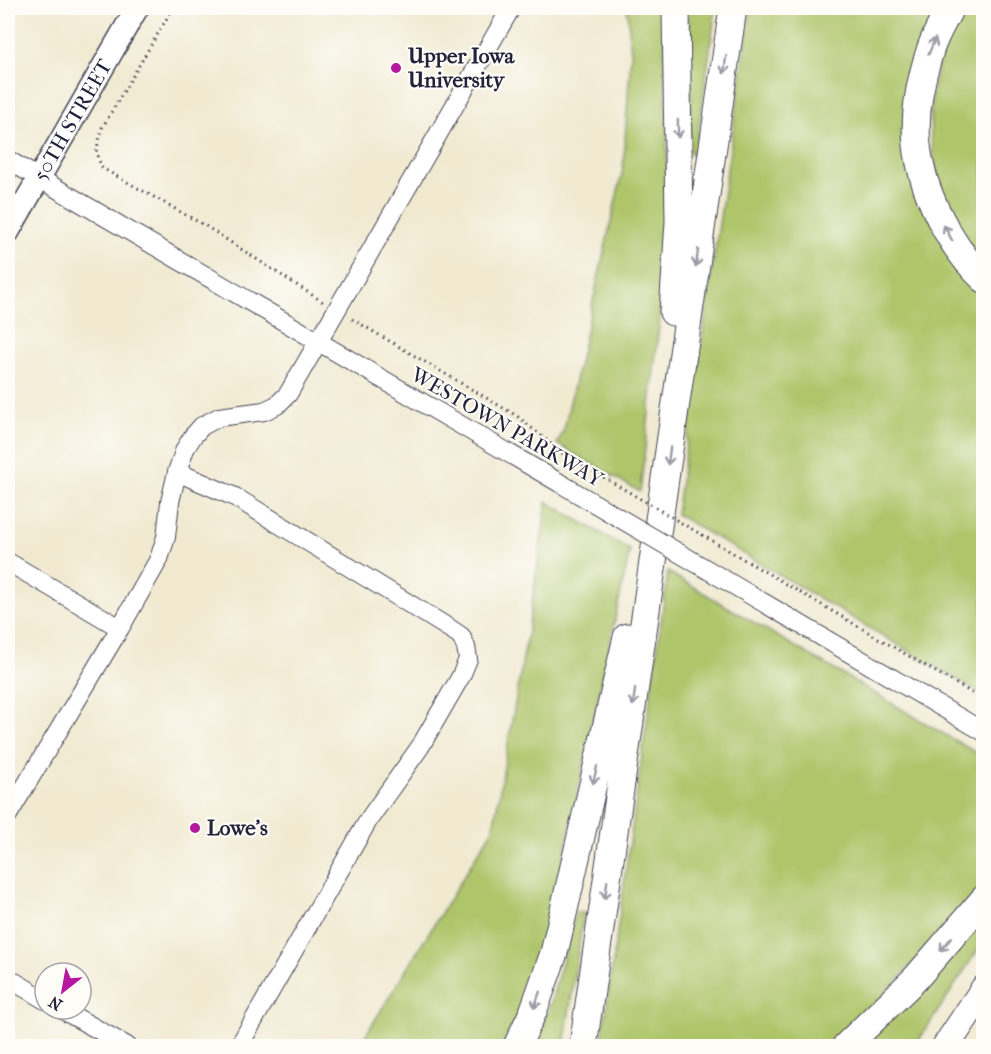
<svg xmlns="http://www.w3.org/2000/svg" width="991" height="1054" font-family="'IM FELL French Canon',serif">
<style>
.green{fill:#afc56a;stroke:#687452;stroke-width:1.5}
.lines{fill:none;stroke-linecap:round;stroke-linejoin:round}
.minor-casing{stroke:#414052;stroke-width:20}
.major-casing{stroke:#414052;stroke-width:25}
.highway-casing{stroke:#414052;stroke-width:29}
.path{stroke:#414052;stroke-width:3;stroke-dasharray:1.5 4.5;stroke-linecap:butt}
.minor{stroke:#fff;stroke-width:18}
.major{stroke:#fff;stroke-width:22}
.highway{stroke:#fff;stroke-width:27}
.minor-bridge-casing{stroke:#414052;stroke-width:20;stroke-linecap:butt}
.path-bridge{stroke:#414052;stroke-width:3;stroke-dasharray:1.5 4.5;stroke-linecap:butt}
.minor-bridge{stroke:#fff;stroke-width:18}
.oneway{stroke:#9c9ca7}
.poi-dot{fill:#b5179e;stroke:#fdfcf7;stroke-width:2}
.labels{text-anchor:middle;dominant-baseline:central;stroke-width:4.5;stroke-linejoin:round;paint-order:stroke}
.poi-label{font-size:21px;font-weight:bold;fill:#22223b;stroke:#fdfcf7;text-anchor:start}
.street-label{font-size:21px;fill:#22223b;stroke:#fdfcf7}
</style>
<rect width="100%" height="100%" fill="#fdfcf7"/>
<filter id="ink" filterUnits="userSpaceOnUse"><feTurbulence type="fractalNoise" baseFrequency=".0167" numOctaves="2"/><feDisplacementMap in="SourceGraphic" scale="12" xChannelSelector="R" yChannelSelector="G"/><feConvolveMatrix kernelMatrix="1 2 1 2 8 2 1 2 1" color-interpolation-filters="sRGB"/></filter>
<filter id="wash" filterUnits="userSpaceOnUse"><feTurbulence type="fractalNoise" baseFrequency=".008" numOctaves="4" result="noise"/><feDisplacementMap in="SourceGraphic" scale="24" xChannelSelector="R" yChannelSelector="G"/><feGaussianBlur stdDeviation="1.35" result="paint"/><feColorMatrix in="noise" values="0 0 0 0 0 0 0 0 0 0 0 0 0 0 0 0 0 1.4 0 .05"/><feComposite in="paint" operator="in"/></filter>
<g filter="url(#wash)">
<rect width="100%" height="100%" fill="#f1ead1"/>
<path class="green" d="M 627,8 L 664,8 L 668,187 L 660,317 L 640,492 L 557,444 L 564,429 L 623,169 L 631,53 Z
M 688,8 L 716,8 L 695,154 L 690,153 L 691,89 Z
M 751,8 L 939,8 L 909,109 L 983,292 L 983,695 L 676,514 Z
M 965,8 L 983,8 L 983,262 C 975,250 963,238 956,225 C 921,157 920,72 965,8 Z
M 547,502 L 630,550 L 547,935 L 533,980 L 504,1046 L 359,1046 L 493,829 L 528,630 Z
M 668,572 L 983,757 L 983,888 L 836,1046 L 601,1046 Z
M 983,909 L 983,942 L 915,1046 L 854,1046 Z
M 576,912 L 584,913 L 564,1046 L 530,1046 L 549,1009 Z"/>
</g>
<g filter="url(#ink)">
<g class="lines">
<defs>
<path id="minor" d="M 8,160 L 558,482
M 177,472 L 235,497 L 452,630 L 461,636 L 466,647 L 468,659 L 461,676 L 420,747 L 369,819 L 239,1046
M 8,562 L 120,628
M 8,815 L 120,628 L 159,559 L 166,537 L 170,502 L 177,472 L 185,449 L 193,436 L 202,426 L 219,417 L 264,411 L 277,405 L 288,394 L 511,8
M 8,978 L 45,1000
M 61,1009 L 127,1046"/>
<g id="major">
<path id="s1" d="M 8,232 L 137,8"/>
</g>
<path id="highway" d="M 950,8 C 943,22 933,38 929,54 C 920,82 914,115 917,145 C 922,192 950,247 984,279
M 673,312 L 679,222 L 676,8
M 517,1046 L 533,1012 L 554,953 L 627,637
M 583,1046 L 733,8
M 846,1046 L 916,978 L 984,899
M 946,1046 L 984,989"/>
</defs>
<use href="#minor" class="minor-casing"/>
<use href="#major" class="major-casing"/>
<use href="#highway" class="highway-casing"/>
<path class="path" d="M 173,8 L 102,128 L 96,152 L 102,168 L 204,225 L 323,302
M 352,319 L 517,416 L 562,453"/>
<use href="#minor" class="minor"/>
<use href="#major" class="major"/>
<use href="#highway" class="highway"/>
<defs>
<path id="minor-bridge" d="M 558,482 L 984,732"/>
</defs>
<use href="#minor-bridge" class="minor-bridge-casing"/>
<path class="path-bridge" d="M 562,453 L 984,700"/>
<use href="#minor-bridge" class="minor-bridge"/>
</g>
<defs><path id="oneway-shaft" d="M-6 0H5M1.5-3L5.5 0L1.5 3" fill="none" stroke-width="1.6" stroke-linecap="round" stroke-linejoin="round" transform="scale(1.5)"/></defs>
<g class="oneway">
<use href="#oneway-shaft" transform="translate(932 46) rotate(-67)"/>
<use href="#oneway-shaft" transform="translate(725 65) rotate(98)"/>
<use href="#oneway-shaft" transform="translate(678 129) rotate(89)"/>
<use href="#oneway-shaft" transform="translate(948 233) rotate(-119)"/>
<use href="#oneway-shaft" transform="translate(697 258) rotate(98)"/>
<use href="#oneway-shaft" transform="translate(669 456) rotate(98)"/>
<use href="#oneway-shaft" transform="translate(634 697) rotate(98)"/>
<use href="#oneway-shaft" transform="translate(595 775) rotate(103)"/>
<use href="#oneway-shaft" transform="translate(606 890) rotate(98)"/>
<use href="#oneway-shaft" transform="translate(946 944) rotate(131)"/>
<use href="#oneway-shaft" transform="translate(537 1000) rotate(109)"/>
</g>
</g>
<g class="poi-dot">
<circle cx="396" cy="68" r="6"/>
<circle cx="195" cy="828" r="6"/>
</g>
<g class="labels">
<g class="poi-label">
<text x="408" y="56">Upper Iowa<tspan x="408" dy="24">University</tspan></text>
<text x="207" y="828">Lowe's</text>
</g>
<g class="street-label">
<text stroke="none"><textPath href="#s1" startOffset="129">50TH STREET</textPath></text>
<text transform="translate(507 427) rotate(30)">WESTOWN PARKWAY</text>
</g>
</g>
<rect width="991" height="1054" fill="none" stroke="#fdfcf7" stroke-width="30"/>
<g transform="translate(63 991) rotate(211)"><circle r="28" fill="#fdfcf7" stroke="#a5a5ac" stroke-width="1.5"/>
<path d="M0-4.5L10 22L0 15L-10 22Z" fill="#b5179e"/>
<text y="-9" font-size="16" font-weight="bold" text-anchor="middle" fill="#22223b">N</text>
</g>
</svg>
